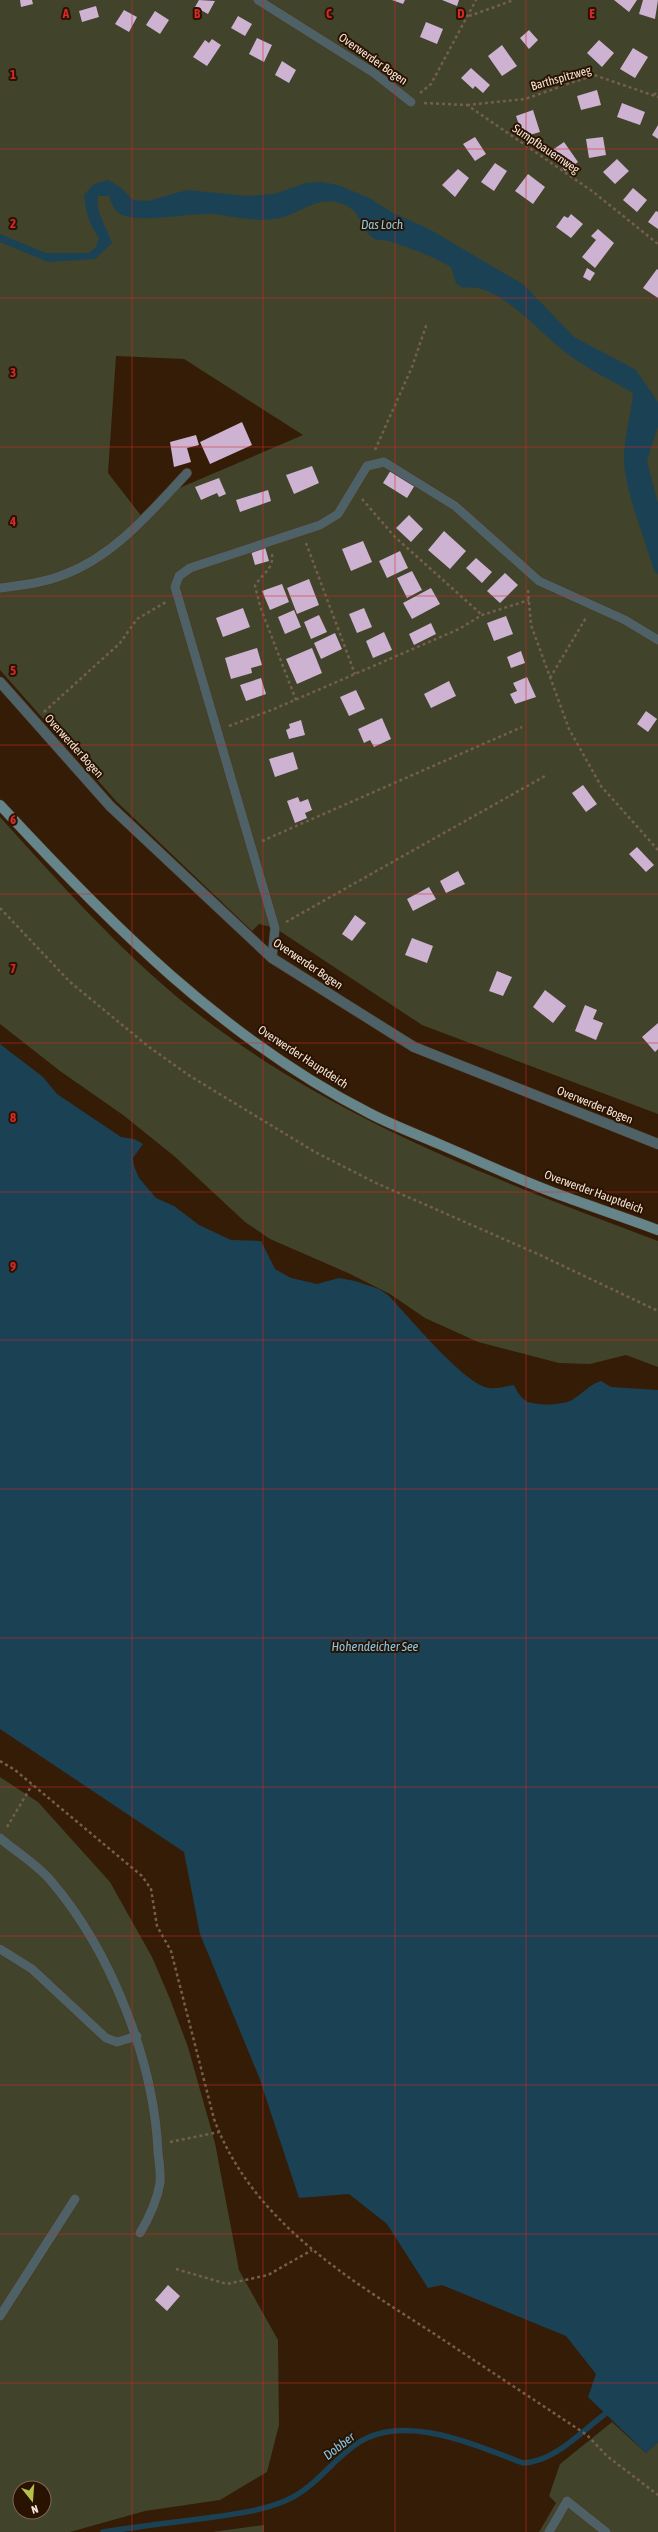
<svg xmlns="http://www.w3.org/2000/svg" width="658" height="2532" font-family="'Asap Condensed',sans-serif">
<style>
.green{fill:#41432a;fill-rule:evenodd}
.water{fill:#1b4254}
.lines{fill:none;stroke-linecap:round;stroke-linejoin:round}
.stream{stroke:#1b4254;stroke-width:5.5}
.building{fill:#cdb3d1}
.lane-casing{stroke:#4f3823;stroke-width:10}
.street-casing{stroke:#4f3823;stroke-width:11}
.secondary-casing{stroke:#4f3823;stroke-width:11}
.path{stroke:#745f4c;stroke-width:2.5;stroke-dasharray:3 3;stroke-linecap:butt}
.lane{stroke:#4e6166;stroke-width:9}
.street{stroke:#4e6166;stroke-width:10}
.secondary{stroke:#66858b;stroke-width:10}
.grid{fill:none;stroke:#d62828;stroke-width:1;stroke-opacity:0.55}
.labels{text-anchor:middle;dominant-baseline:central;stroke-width:4;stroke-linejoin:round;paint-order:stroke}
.street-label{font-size:12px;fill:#f5e5d8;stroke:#291300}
.water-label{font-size:13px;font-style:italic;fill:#85c8ea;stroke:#291300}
.grid-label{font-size:13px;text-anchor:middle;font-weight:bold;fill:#d62828;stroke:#291300;stroke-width:4;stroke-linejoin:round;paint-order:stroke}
</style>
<rect width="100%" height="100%" fill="#341c06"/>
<path class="green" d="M 0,0 L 658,0 L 658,1114 L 422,1025 L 275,928 L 259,924 L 252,931 L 116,801 L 0,670 ZM 116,356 L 184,359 L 303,435 L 177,489 L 146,522 L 108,473 Z
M 0,817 C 67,891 134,967 214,1026 C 349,1126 503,1182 658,1241 L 658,1367 L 626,1355 L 590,1364 L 559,1363 L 478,1342 L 425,1318 L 390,1294 L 348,1273 L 270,1239 L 245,1222 L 174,1156 L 123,1115 L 60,1071 L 0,1024 Z
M 0,1777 L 38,1802 L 110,1882 L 152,1957 L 170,1999 L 188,2047 L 215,2143 L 239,2270 L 278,2340 L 279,2425 L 267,2472 L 220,2500 L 145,2511 L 70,2532 L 0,2532 ZM 20,2488 L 44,2488 L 44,2512 L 20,2512 Z
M 612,2422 L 646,2453 L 658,2442 L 658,2532 L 539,2532 L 556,2503 L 549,2496 L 560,2464 Z
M 264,2525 L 264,2532 L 212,2532 Z"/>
<path class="water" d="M 108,180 L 120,187 L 133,200 L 148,201 L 187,190 L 248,196 L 274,194 L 306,183 L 321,182 L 338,185 L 369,198 L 393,213 L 429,229 L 524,285 L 574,337 L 636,370 L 658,402 L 658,426 L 647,461 L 658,503 L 658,574 L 654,571 C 645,538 630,505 625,471 C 621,445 631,419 633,393 C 611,380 585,368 565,352 C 540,333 496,280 463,288 L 456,283 L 451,267 C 432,256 410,248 389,241 C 385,240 379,241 375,239 C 358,230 364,210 340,203 C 317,196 301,213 280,218 C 256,223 234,216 211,214 C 187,213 140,224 120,214 C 114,210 111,202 109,196 L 98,196 C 95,213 107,227 112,243 L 95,259 L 48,262 L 0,242 L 0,234 L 46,253 L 89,253 L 96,247 L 99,238 C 89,224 86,212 84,195 L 94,184 Z
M 0,1044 L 43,1077 L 57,1094 L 121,1137 L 134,1139 L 143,1144 L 133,1158 L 134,1166 L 139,1178 L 156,1198 L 174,1206 L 199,1225 L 231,1240 L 261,1241 L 275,1269 L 291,1278 L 317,1284 L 339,1278 L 355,1281 L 379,1289 L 389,1296 C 407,1315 466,1386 489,1388 C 497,1389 506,1386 514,1385 C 517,1392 522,1399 528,1402 C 539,1406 563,1405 572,1400 C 582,1394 590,1384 601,1381 L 611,1387 L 658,1390 L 658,2442 L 646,2453 L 588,2397 L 596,2374 L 566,2336 L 442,2285 L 428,2288 L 387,2224 L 349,2194 L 299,2198 L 259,2077 L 200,1934 L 184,1852 L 0,1729 Z"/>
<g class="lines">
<path class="stream" d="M 103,2532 C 135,2527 167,2523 199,2519 C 228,2515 260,2512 287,2500 C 315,2488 333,2459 358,2443 C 405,2412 477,2446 523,2463 C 554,2462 581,2432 605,2414"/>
</g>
<path class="building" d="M 20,0 L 32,0 L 33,4 L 21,7 Z
M 199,0 L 215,1 L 208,14 L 195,7 Z
M 392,0 L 405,0 L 403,4 Z
M 442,0 L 459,0 L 457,6 Z
M 614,0 L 637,0 L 629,12 Z
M 643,0 L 658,0 L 655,19 L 639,14 Z
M 96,6 L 99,17 L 82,22 L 79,11 Z
M 124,10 L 137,17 L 129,32 L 115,24 Z
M 155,11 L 169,20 L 160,34 L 146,25 Z
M 238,16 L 252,24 L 245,36 L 231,28 Z
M 426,22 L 443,29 L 437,44 L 420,37 Z
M 529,30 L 538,40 L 529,49 L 520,38 Z
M 257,38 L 272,45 L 264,62 L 249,54 Z
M 212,39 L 221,45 L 207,66 L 193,57 L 205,40 L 209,43 Z
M 599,40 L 614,53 L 602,67 L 587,53 Z
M 502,45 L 517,66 L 502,76 L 488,56 Z
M 633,48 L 648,57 L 635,78 L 620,69 Z
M 282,61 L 296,70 L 289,83 L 275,75 Z
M 471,68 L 490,85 L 483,93 L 475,86 L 473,89 L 461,78 Z
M 597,90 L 601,105 L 581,110 L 577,96 Z
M 622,103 L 645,112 L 640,125 L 617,117 Z
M 533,110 L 540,132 L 523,137 L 516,116 Z
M 658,125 L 658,139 L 652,135 Z
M 475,137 L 486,154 L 475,161 L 463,144 Z
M 603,137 L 606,155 L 589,158 L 586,139 Z
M 564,142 L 578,162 L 565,171 L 551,151 Z
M 617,159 L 629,171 L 615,184 L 603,172 Z
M 495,163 L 507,171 L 494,191 L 481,182 Z
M 458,169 L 469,178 L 455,197 L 442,185 Z
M 528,174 L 545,187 L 533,204 L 515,191 Z
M 633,188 L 647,200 L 637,212 L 623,200 Z
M 656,211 L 658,212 L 658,229 L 648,222 Z
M 571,214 L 583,224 L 571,238 L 556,227 L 564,216 L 568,218 Z
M 598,229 L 614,243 L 595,268 L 582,257 L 596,240 L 591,236 Z
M 587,268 L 595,273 L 590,281 L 583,277 Z
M 657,269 L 658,270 L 658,298 L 643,288 Z
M 242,422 L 252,445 L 210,464 L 200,442 Z
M 196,435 L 199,445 L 187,448 L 191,462 L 174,467 L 170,442 Z
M 312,466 L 319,483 L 294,494 L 286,475 Z
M 391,470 L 415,485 L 407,498 L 383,483 Z
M 219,478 L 226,494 L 219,497 L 217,493 L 201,500 L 195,487 Z
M 268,490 L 271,501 L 240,512 L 236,500 Z
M 409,515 L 423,529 L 411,542 L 396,528 Z
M 444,531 L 466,551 L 450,569 L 428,550 Z
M 363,541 L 372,562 L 351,571 L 342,549 Z
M 265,547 L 269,561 L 255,565 L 251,551 Z
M 400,551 L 408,568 L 387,578 L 379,561 Z
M 476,558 L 492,572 L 482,583 L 466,568 Z
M 412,571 L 422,590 L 407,598 L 397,578 Z
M 505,573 L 518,585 L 500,603 L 487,591 Z
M 309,579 L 319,605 L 297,614 L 287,588 Z
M 282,584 L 289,602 L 270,610 L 262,591 Z
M 431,588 L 440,604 L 412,619 L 403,603 Z
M 243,608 L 250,627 L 223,637 L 216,618 Z
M 364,608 L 372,627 L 357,633 L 349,614 Z
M 294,610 L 301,627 L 285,634 L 278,617 Z
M 319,615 L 327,632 L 311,639 L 304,622 Z
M 506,616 L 513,634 L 494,641 L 487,623 Z
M 431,623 L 436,634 L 414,645 L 409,634 Z
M 384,632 L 392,650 L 373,658 L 366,641 Z
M 335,633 L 342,649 L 321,659 L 314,643 Z
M 257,648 L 262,665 L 251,668 L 252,673 L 231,679 L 225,658 Z
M 312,648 L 322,673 L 297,684 L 286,659 Z
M 521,651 L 525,663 L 511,668 L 507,657 Z
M 527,677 L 536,697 L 515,704 L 510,694 L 517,691 L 513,683 Z
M 261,678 L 266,694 L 246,701 L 240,685 Z
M 449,681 L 456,696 L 431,708 L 424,694 Z
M 356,690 L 365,709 L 349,716 L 340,697 Z
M 646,711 L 657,719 L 648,732 L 637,724 Z
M 382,718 L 391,739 L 374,747 L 370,740 L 364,743 L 358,729 Z
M 301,720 L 305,735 L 289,739 L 286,730 L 290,728 L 289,724 Z
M 293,752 L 298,769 L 275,777 L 269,759 Z
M 583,785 L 597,804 L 586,812 L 572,793 Z
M 298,797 L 300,802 L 308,799 L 312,810 L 305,813 L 307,818 L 295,823 L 287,801 Z
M 637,847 L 654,865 L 646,872 L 629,854 Z
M 458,871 L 465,884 L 446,893 L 440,881 Z
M 429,887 L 436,899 L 413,911 L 407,899 Z
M 355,915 L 366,923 L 352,941 L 342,934 Z
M 412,938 L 433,946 L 427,963 L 405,955 Z
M 497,971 L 512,977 L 503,996 L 489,991 Z
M 545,990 L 566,1006 L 553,1023 L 533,1007 Z
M 585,1005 L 597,1010 L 593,1019 L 603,1023 L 596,1040 L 575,1031 Z
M 658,1023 L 658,1049 L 655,1052 L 642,1037 Z
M 168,2285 L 180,2296 L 167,2311 L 155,2300 Z"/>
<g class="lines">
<defs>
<path id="lane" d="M 258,0 L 374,73 L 411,102
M 0,588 C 21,585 43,583 63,575 C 114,556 151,512 187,473
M 272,958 L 275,928 L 175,587 L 179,576 L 190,568 L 320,525 L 338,514 L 367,466 L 384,462 L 455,506 L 539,581 L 625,620 L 658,640
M 0,1838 C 16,1852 38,1865 51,1881 C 111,1951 154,2061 158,2152 C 159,2162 161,2173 160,2183 C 157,2200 149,2218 140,2233
M 0,1949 L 32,1969 L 106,2038 L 117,2042 L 137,2036
M 0,2316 L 75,2199
M 549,2532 L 567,2501 L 606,2532"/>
<path id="street" d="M 0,682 L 110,806 L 272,958 L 414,1047 L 658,1144"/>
<path id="secondary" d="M 0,805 C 109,923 224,1039 369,1113 C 392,1125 416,1134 439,1144 C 479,1161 519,1180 560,1195 C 593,1207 626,1218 658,1230"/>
</defs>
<use href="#lane" class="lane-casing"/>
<use href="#street" class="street-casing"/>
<use href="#secondary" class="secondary-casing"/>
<path class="path" d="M 469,16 L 514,0
M 420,93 L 431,84 L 476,0
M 654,95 L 658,90
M 424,103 L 467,105 L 592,191 L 658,244
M 467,105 L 525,99 L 594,75 L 658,97
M 375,450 L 412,367 L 427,323
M 362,499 L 395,537 L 482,615
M 306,543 L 355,674
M 272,554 C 274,570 261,574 255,586 L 261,609 L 296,700
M 528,590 L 531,625 L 569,729 L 601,786 L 658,850
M 550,678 L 587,616
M 44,712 L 120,643 L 137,619 L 166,602
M 229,726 L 274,709 L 459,629 L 482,615 L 529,600
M 262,841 L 522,727
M 0,908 L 70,982 L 149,1047 L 190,1076 L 315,1152 L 376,1183 L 540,1255 L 658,1311
M 286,922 L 545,776
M 0,1761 L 15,1770 L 142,1876 L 151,1889 L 157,1926 L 171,1951 L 214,2119 C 252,2221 346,2277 433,2333 C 484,2367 536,2401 587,2435 L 607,2456 L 658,2495
M 7,1827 L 32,1785
M 170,2142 L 219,2132
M 176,2269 L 227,2284 L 268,2275 L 312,2250"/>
<use href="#lane" class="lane"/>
<use href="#street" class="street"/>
<use href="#secondary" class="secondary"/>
</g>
<path class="grid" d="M 132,0 L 132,2532M 263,0 L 263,2532M 395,0 L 395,2532M 526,0 L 526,2532M 0,149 L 658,149M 0,298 L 658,298M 0,447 L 658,447M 0,596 L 658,596M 0,745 L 658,745M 0,894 L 658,894M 0,1043 L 658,1043M 0,1192 L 658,1192M 0,1340 L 658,1340M 0,1489 L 658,1489M 0,1638 L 658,1638M 0,1787 L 658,1787M 0,1936 L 658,1936M 0,2085 L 658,2085M 0,2234 L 658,2234M 0,2383 L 658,2383"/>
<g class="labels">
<g class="street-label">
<text transform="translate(373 59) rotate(35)">Overwerder Bogen</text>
<text transform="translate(561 78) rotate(-16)">Barthspitzweg</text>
<text transform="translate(546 149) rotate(34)">Sumpfbauernweg</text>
<text transform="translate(74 746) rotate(48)">Overwerder Bogen</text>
<text transform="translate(308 964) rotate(34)">Overwerder Bogen</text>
<text transform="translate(303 1057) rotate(33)">Overwerder Hauptdeich</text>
<text transform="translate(595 1105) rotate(22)">Overwerder Bogen</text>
<text transform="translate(594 1192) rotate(20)">Overwerder Hauptdeich</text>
</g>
<g class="water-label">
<text x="382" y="224">Das Loch</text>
<text x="375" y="1646">Hohendeicher See</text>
<text transform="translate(339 2446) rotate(-38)">Dobber</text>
</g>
</g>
<g class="grid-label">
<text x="66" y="18">A</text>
<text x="197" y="18">B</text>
<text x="329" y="18">C</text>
<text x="461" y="18">D</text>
<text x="592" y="18">E</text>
<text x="13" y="79">1</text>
<text x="13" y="228">2</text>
<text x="13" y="377">3</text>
<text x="13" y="526">4</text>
<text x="13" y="675">5</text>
<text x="13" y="824">6</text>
<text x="13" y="973">7</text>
<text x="13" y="1122">8</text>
<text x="13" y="1271">9</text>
</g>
<g transform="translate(32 2500) rotate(163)"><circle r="19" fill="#291300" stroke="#7b6756"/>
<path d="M0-3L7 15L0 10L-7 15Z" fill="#b4c24b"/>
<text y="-6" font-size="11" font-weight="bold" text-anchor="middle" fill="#f5e5d8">N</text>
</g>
</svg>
